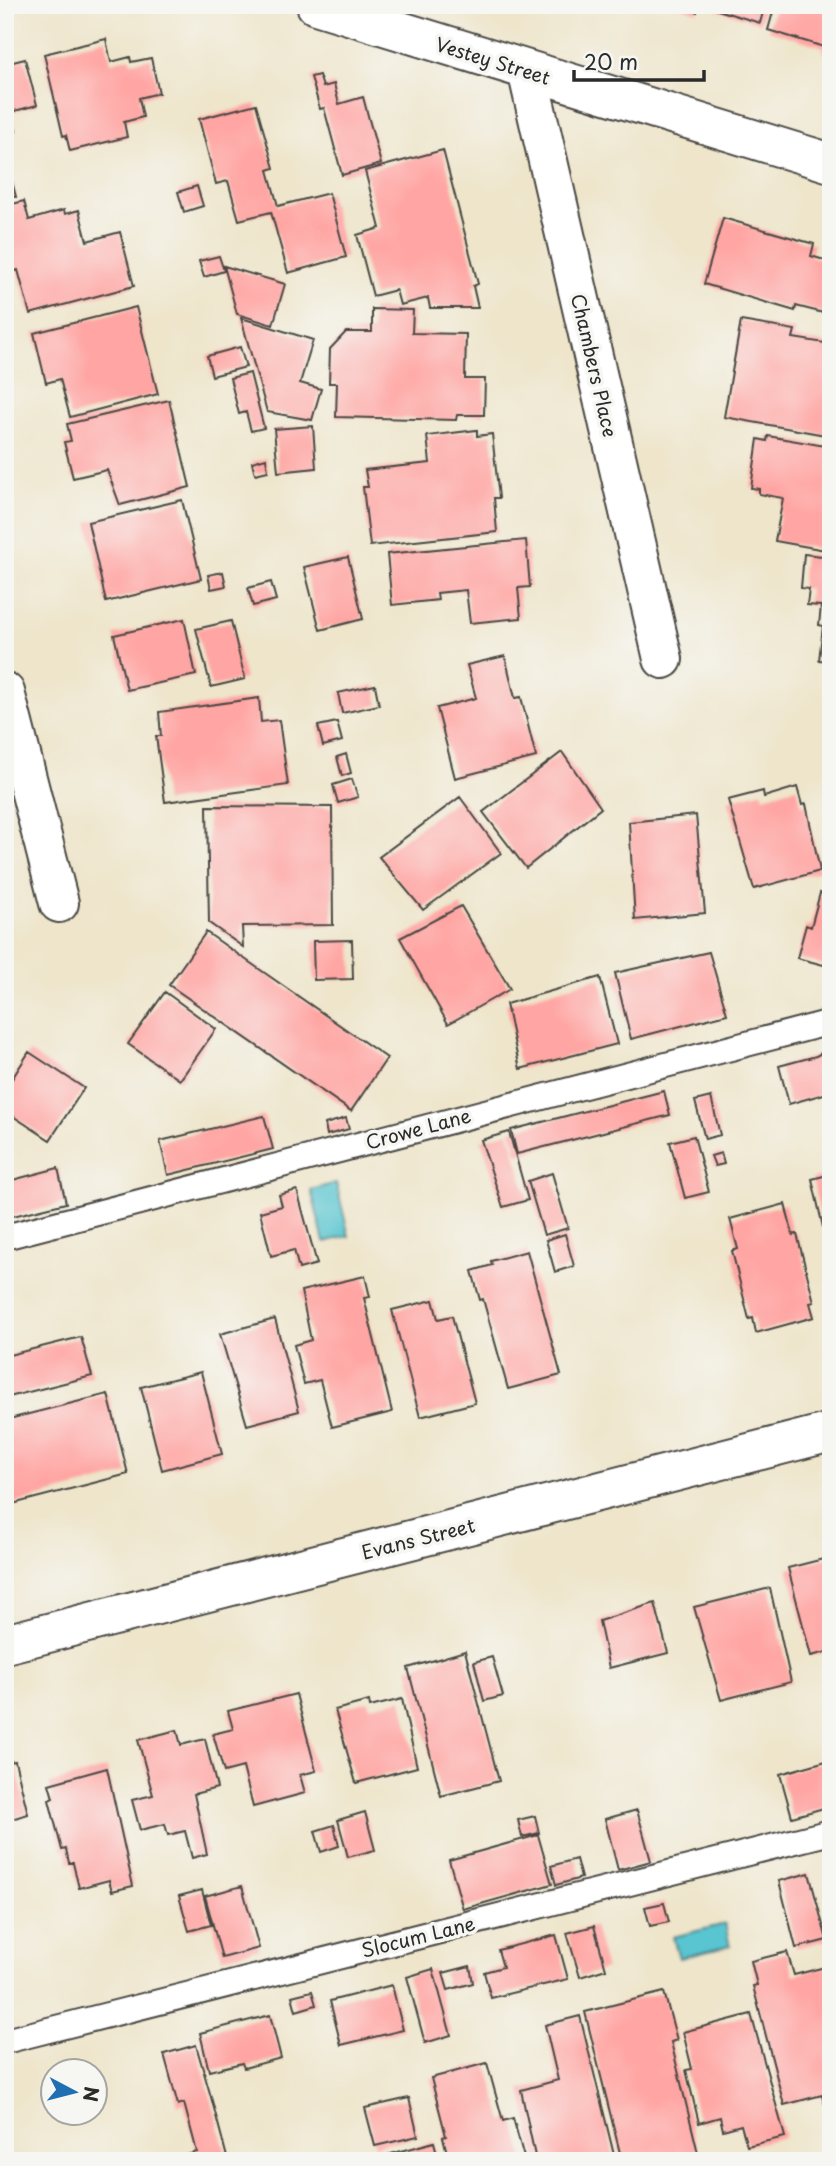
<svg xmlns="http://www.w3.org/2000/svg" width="836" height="2166" font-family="'Playpen Sans',sans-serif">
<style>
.water{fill:#58c5d0;stroke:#42787e;stroke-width:2}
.building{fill:#ffa5a3}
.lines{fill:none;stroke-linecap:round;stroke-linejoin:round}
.service-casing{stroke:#484743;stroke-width:28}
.minor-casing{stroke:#484743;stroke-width:42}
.service{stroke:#fff;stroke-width:24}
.minor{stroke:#fff;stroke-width:38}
.labels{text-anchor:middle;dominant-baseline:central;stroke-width:7;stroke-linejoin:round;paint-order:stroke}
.street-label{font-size:19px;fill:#2b2b2b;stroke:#f6f6f2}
</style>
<rect width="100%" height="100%" fill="#f6f6f2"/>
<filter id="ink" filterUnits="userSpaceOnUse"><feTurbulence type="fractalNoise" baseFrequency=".0143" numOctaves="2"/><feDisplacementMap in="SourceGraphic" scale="14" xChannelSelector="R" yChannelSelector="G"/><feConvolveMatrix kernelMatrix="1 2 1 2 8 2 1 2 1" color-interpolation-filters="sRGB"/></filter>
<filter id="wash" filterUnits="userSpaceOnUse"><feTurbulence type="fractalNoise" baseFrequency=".00686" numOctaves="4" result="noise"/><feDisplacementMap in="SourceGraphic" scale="28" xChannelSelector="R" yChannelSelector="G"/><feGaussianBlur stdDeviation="1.57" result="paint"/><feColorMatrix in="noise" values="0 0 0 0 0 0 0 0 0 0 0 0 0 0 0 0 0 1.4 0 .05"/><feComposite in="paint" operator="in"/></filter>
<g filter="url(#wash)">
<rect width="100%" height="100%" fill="#eee5cb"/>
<path class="water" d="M 336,1183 L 349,1236 L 324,1242 L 311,1190 Z
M 725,1924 L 730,1946 L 679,1958 L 673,1937 Z"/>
<g id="blocks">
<path class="building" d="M 677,5 L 699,5 L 697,12 Z
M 711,5 L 765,5 L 760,23 L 711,8 Z
M 775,5 L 831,5 L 831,53 L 823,51 L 824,47 L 768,30 Z
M 106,39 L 111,62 L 130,57 L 131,62 L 151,58 L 159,93 L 139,98 L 143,117 L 124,122 L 127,137 L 70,151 L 66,135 L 63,136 L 44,54 Z
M 25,59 L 37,105 L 11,112 L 16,131 L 5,134 L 5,64 Z
M 319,75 L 323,87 L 334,84 L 339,104 L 363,97 L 381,164 L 342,175 L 324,108 L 320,109 L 311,77 Z
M 256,104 L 274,168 L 268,170 L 278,206 L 329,193 L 346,257 L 288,273 L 271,212 L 239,220 L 228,181 L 216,184 L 199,119 Z
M 443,150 L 478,284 L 473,286 L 478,308 L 430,308 L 428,298 L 400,305 L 396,290 L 373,296 L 357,235 L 380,228 L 365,171 Z
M 6,158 L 16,197 L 5,196 Z
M 197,186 L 203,206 L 184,212 L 178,192 Z
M 24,201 L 29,220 L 64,210 L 65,214 L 79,210 L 87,241 L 120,232 L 134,286 L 30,314 L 18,270 L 5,274 L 5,206 Z
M 723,218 L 814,244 L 811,256 L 831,262 L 831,315 L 796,306 L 795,311 L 704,284 Z
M 219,256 L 224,271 L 204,277 L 199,261 Z
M 224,266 L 285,284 L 273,325 L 237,314 Z
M 136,307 L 158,394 L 70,417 L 60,379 L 46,383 L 34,333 Z
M 372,309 L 413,310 L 412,333 L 466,334 L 465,379 L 485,379 L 484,415 L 457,415 L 456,420 L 336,417 L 337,383 L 329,383 L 330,349 L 346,332 L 372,332 Z
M 241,318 L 313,340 L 300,383 L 321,389 L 312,420 L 267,412 Z
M 741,321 L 795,330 L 793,338 L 831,344 L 831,436 L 724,417 Z
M 240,347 L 246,367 L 212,376 L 207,356 Z
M 250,373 L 264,428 L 251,431 L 246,412 L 239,414 L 230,378 Z
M 169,400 L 190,487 L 120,505 L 107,470 L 73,478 L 64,442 L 71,441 L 67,424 Z
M 313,426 L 316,468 L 278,472 L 274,429 Z
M 477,430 L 477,436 L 492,434 L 499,498 L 494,498 L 497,532 L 370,546 L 363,487 L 368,487 L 365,470 L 430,463 L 427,436 Z
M 768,436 L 831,447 L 831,551 L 775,541 L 783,498 L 759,494 L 759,489 L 751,488 L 758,439 L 767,441 Z
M 266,458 L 268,471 L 255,474 L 252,462 Z
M 182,500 L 201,579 L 106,602 L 88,522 Z
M 526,540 L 530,587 L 518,588 L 521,618 L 470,623 L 466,590 L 437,593 L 438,600 L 392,605 L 387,554 Z
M 804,554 L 831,557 L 831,661 L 819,660 L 823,626 L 819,625 L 821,606 L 807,605 L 809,589 L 801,588 Z
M 348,557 L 363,619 L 320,630 L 304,567 Z
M 223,572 L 226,586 L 211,589 L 208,575 Z
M 271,582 L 276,600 L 253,606 L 248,588 Z
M 184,619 L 196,675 L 127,690 L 114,635 Z
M 231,621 L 245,679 L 211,687 L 196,629 Z
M 505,656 L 515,698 L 521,697 L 536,757 L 455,778 L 437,708 L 476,698 L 467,665 Z
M 375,685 L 379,705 L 342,713 L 338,693 Z
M 259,698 L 261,722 L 279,720 L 288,785 L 165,802 L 156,736 L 161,736 L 159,712 Z
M 337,722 L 342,741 L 323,746 L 318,726 Z
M 562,752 L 601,808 L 526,868 L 483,812 Z
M 346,754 L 351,773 L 342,776 L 337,757 Z
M 352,779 L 358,797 L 338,803 L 333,785 Z
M 797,787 L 802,805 L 806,804 L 820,871 L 754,889 L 728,800 L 763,791 L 764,797 Z
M 460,797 L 501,853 L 423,910 L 379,857 Z
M 207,806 L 332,807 L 333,925 L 242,926 L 243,947 L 209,923 Z
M 696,815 L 705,913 L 635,920 L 629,822 Z
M 820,893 L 831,896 L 831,967 L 797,958 L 806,925 L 811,927 Z
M 461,906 L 510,989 L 448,1024 L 400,938 Z
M 206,932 L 387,1058 L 351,1111 L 169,985 Z
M 352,940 L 353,979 L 314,980 L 313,941 Z
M 709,952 L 727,1014 L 631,1039 L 615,973 Z
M 600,977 L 617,1044 L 520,1069 L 506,1004 Z
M 830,984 L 831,1002 L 825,1003 Z
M 165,992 L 216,1029 L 180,1080 L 128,1044 Z
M 831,1048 L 831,1092 L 789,1104 L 779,1066 L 816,1056 Z
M 29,1052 L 84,1088 L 50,1140 L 5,1111 L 5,1090 Z
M 664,1091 L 670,1115 L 517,1154 L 511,1130 Z
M 711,1097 L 720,1135 L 705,1139 L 695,1101 Z
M 264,1116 L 273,1149 L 168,1175 L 160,1141 Z
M 346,1118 L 349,1129 L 327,1135 L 325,1124 Z
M 509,1132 L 528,1200 L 503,1207 L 481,1140 Z
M 694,1136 L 709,1192 L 685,1198 L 670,1142 Z
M 721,1153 L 724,1164 L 715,1166 L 711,1156 Z
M 58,1168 L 66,1203 L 5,1218 L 5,1182 Z
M 552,1173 L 568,1228 L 544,1235 L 528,1181 Z
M 831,1174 L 831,1258 L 830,1258 L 812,1179 Z
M 297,1190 L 317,1264 L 299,1269 L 294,1250 L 271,1256 L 260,1212 L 282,1206 L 279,1195 Z
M 785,1204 L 793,1235 L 797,1234 L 814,1302 L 810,1303 L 814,1317 L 756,1333 L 753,1318 L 749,1319 L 732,1251 L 738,1249 L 730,1219 Z
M 565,1234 L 574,1266 L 555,1272 L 546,1240 Z
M 527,1251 L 561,1375 L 508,1389 L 483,1299 L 480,1300 L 472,1271 L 492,1265 L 491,1261 Z
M 365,1276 L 370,1297 L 364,1298 L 392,1412 L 332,1427 L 320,1380 L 304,1384 L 294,1345 L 311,1340 L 301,1291 Z
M 433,1300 L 438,1319 L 452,1316 L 475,1403 L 420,1417 L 392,1310 Z
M 275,1319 L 299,1411 L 247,1425 L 220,1334 Z
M 81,1337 L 92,1376 L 5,1398 L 5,1356 Z
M 201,1372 L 222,1454 L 162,1470 L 141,1387 Z
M 108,1394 L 128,1474 L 5,1506 L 5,1420 Z
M 831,1557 L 831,1651 L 811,1656 L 788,1568 Z
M 770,1588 L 791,1682 L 721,1700 L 694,1607 Z
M 655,1603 L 668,1653 L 609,1668 L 599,1621 Z
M 465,1651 L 499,1781 L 441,1796 L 408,1668 Z
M 492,1657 L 503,1696 L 484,1701 L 474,1662 Z
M 296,1694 L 316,1771 L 300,1775 L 305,1793 L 253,1807 L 243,1767 L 224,1772 L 213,1734 L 233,1729 L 228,1711 Z
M 402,1699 L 417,1767 L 356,1783 L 335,1710 L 369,1701 L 370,1707 Z
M 177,1730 L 181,1745 L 205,1739 L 217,1788 L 194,1794 L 207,1854 L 192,1858 L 185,1831 L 168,1835 L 165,1824 L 140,1830 L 132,1800 L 153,1795 L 138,1740 Z
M 15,1761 L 28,1814 L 5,1821 L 5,1763 Z
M 826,1761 L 831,1779 L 831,1806 L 792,1817 L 780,1774 Z
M 107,1768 L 133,1886 L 112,1891 L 109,1880 L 79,1888 L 73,1863 L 69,1863 L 66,1849 L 62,1850 L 49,1800 L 53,1798 L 49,1784 Z
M 637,1810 L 651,1861 L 618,1870 L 605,1819 Z
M 365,1812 L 375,1850 L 348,1857 L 338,1820 Z
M 535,1816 L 539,1833 L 522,1837 L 518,1820 Z
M 334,1825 L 339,1846 L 321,1852 L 315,1831 Z
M 538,1835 L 552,1884 L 463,1909 L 449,1860 Z
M 576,1859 L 581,1878 L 556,1885 L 551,1866 Z
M 809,1873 L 827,1940 L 796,1948 L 779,1881 Z
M 242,1886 L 259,1948 L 222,1958 L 205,1896 Z
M 202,1890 L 211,1925 L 189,1931 L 179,1896 Z
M 664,1903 L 669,1922 L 650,1926 L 645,1907 Z
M 594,1926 L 606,1969 L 580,1977 L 567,1933 Z
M 556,1935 L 568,1979 L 491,1998 L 484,1972 L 503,1967 L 498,1950 Z
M 787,1952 L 794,1975 L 829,1966 L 831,1973 L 831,2125 L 822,2095 L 784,2105 L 753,1986 L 757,1985 L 751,1961 Z
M 470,1966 L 473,1983 L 448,1990 L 443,1973 Z
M 433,1969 L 451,2035 L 425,2043 L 407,1977 Z
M 392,1985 L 403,2030 L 341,2045 L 330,2001 Z
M 312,1991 L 316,2005 L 296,2011 L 292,1996 Z
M 664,1992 L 677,2040 L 671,2042 L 699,2157 L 662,2161 L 661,2155 L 622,2161 L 585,2012 Z
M 751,2014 L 785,2137 L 747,2146 L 741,2125 L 723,2130 L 720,2117 L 699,2123 L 686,2070 L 692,2069 L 683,2032 Z
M 270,2015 L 281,2058 L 244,2068 L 242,2063 L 209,2071 L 200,2033 Z
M 580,2016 L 614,2155 L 591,2161 L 536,2161 L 521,2090 L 558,2080 L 545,2025 Z
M 196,2045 L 211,2097 L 228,2161 L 167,2161 L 197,2152 L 184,2103 L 178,2105 L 164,2054 Z
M 487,2063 L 503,2121 L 513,2118 L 525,2161 L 449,2161 L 443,2137 L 446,2136 L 431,2078 Z
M 409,2098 L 418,2136 L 375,2146 L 365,2108 Z
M 434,2142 L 439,2161 L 369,2161 L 369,2160 Z"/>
</g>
</g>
<g filter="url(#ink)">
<use href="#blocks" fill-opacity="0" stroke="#484743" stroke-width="2"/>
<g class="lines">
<defs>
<path id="service" d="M 5,1237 L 831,1022
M 5,2041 L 831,1832"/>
<path id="minor" d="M 316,5 L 831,163
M 527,70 L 663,659
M 5,692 L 59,903
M 5,1644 L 831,1432"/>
</defs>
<use href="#service" class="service-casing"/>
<use href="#minor" class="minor-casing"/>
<use href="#service" class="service"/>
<use href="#minor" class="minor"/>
</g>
</g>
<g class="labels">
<g class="street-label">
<text transform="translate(493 60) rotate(17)">Vestey Street</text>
<text transform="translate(595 365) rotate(77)">Chambers Place</text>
<text transform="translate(418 1128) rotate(-15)">Crowe Lane</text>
<text transform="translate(418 1538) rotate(-14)">Evans Street</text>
<text transform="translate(418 1936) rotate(-14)">Slocum Lane</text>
</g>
</g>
<rect width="836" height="2166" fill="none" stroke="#f6f6f2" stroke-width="28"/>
<g transform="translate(74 2092) rotate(97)"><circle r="33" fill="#f6f6f2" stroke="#a5a5a2" stroke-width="2"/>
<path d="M0-5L12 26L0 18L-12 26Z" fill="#1f6fb2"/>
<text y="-10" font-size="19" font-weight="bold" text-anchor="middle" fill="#2b2b2b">N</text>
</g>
<path d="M574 70v10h130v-10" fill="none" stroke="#2b2b2b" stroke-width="3.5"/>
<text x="584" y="70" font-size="21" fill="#2b2b2b" stroke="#f6f6f2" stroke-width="5" paint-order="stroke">20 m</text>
</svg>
